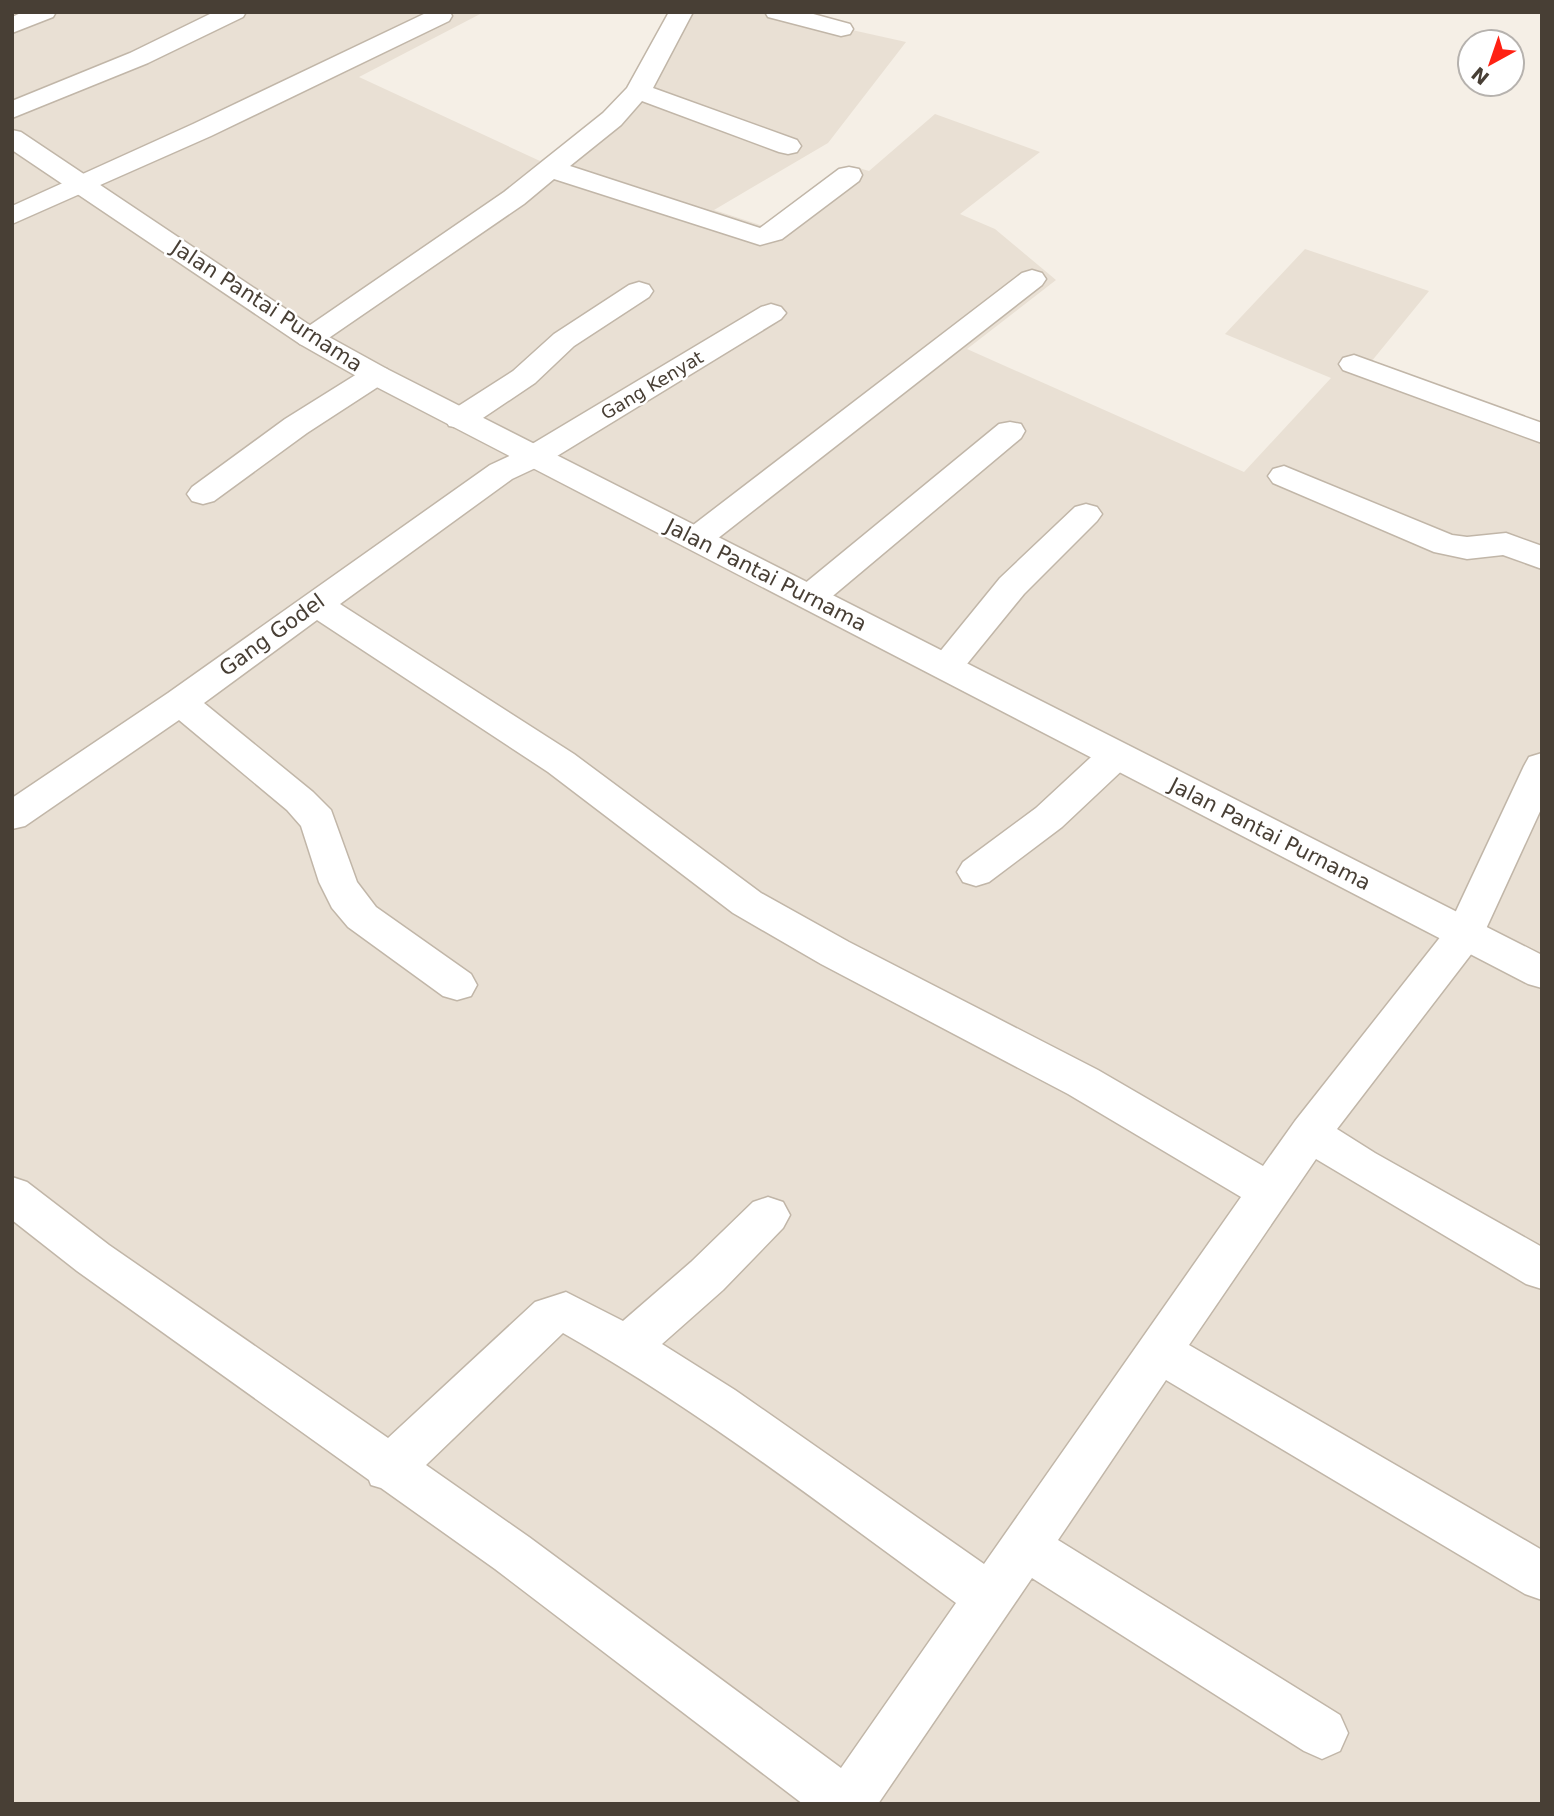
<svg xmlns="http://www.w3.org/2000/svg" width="1554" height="1816" font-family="'DejaVu Sans',sans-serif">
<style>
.residential{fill:#e9e0d4}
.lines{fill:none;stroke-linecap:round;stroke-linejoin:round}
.minor-casing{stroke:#c1b6a8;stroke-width:3}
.tertiary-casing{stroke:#c1b6a8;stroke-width:3}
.minor{fill:#fff;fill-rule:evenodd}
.tertiary{fill:#fff;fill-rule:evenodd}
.labels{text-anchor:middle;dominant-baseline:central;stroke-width:5;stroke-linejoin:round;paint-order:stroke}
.far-street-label{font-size:18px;fill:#483f35;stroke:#fff}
.street-label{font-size:21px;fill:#483f35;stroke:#fff}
</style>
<rect width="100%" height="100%" fill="#f5efe6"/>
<path class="residential" d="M 12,12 L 484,12 L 359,77 L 540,161 L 610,109 L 640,70 L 671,12 L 771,12 L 906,42 L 828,143 L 714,210 L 769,228 L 852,166 L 869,171 L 935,114 L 1040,152 L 960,214 L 995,229 L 1056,280 L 967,349 L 1244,472 L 1331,378 L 1225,334 L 1305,249 L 1429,291 L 1371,362 L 1542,424 L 1542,1804 L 12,1804 Z"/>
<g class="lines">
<defs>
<path id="minor" d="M 23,12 L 56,12 L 53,17 L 12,33 L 12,17 Z
M 214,12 L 246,12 L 243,17 L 148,63 L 12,118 L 12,101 L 130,53 Z
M 428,12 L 450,12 L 452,16 L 449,21 L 211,136 L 12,224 L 12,206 L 193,124 Z
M 669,12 L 693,12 L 653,88 L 797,140 L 801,146 L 797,152 L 788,154 L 779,152 L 642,101 L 621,125 L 570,166 L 760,228 L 839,169 L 849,167 L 859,169 L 862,175 L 859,181 L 782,239 L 760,245 L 554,179 L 524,204 L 320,344 L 310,347 L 300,344 L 295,338 L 300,332 L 504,192 L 603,113 L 627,88 Z
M 765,12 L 806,12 L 850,24 L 853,29 L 850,34 L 841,36 L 768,17 Z
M 1032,270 L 1042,273 L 1046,279 L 1042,285 L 708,546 L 696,549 L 684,546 L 680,539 L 684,532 L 1022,273 Z
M 639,282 L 649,285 L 653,291 L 649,297 L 574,346 L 535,383 L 471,426 L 460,428 L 449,426 L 445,419 L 449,412 L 513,371 L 554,334 L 629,285 Z
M 771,304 L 781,307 L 786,313 L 781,319 L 544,464 L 512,479 L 340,604 L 574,754 L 761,893 L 849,942 L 1098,1070 L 1263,1166 L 1295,1121 L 1449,926 L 1524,766 L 1529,757 L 1542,753 L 1542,807 L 1479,944 L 1337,1129 L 1375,1153 L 1542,1247 L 1542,1289 L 1526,1284 L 1316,1159 L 1189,1345 L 1542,1550 L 1542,1600 L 1525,1594 L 1166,1380 L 1058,1540 L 1340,1715 L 1348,1733 L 1340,1751 L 1322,1759 L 1304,1751 L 1032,1578 L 878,1804 L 803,1804 L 495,1569 L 381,1488 L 371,1485 L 369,1480 L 77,1271 L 12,1220 L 12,1177 L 27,1182 L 109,1245 L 388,1438 L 535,1302 L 566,1292 L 623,1321 L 691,1262 L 753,1202 L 768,1197 L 783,1202 L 790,1215 L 783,1228 L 723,1290 L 662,1344 L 735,1390 L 984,1564 L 1241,1197 L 1068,1094 L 821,964 L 733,913 L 548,772 L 317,620 L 204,703 L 313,792 L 331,810 L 357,882 L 376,907 L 471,974 L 477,985 L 471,996 L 457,1000 L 443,996 L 348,927 L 332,908 L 319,882 L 301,826 L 287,810 L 179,720 L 25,826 L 12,829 L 12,798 L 168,693 L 490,465 L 522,450 L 761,307 ZM 563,1333 C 702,1412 828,1510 956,1603 L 841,1768 L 529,1537 L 426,1465 Z
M 1354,355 L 1542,423 L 1542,443 L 1343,370 L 1339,364 L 1343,358 Z
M 376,366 L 387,369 L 391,375 L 387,381 L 307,433 L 214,501 L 203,504 L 192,501 L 187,494 L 192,487 L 285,419 L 365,369 Z
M 1010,422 L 1021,424 L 1025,431 L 1021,438 L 822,605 L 810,608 L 798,605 L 793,597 L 798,589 L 999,424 Z
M 1284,466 L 1452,535 L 1467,537 L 1506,533 L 1542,546 L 1542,569 L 1503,555 L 1467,559 L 1434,552 L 1273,483 L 1268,476 L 1273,469 Z
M 1086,504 L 1097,507 L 1102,514 L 1097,521 L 1024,594 L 958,675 L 946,679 L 934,675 L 929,667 L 934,659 L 1000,578 L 1075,507 Z
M 1116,742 L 1129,746 L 1134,755 L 1129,764 L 1062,827 L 989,882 L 976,886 L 963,882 L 957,872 L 963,862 L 1036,808 L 1103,746 Z"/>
<path id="tertiary" d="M 12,130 L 21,132 L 320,332 L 387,369 L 1542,955 L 1542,988 L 1528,984 L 365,381 L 300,344 L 12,150 Z"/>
</defs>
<use href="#minor" class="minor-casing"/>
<use href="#tertiary" class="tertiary-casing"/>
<use href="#minor" class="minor"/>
<use href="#tertiary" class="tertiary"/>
</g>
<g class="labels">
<g class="far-street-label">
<text transform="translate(652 385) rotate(-31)">Gang Kenyat</text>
</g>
<g class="street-label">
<text transform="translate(267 306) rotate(33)">Jalan Pantai Purnama</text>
<text transform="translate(766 575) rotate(27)">Jalan Pantai Purnama</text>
<text transform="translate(272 635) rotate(-36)">Gang Godel</text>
<text transform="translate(1270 834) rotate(27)">Jalan Pantai Purnama</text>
</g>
</g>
<rect width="1554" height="1816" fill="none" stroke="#483f35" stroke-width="28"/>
<g transform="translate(1491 63) rotate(220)"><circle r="33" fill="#ffffff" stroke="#b6b2ae" stroke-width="2"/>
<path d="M0-5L12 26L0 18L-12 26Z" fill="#ff2113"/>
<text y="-10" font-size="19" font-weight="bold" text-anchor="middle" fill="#483f35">N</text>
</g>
</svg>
